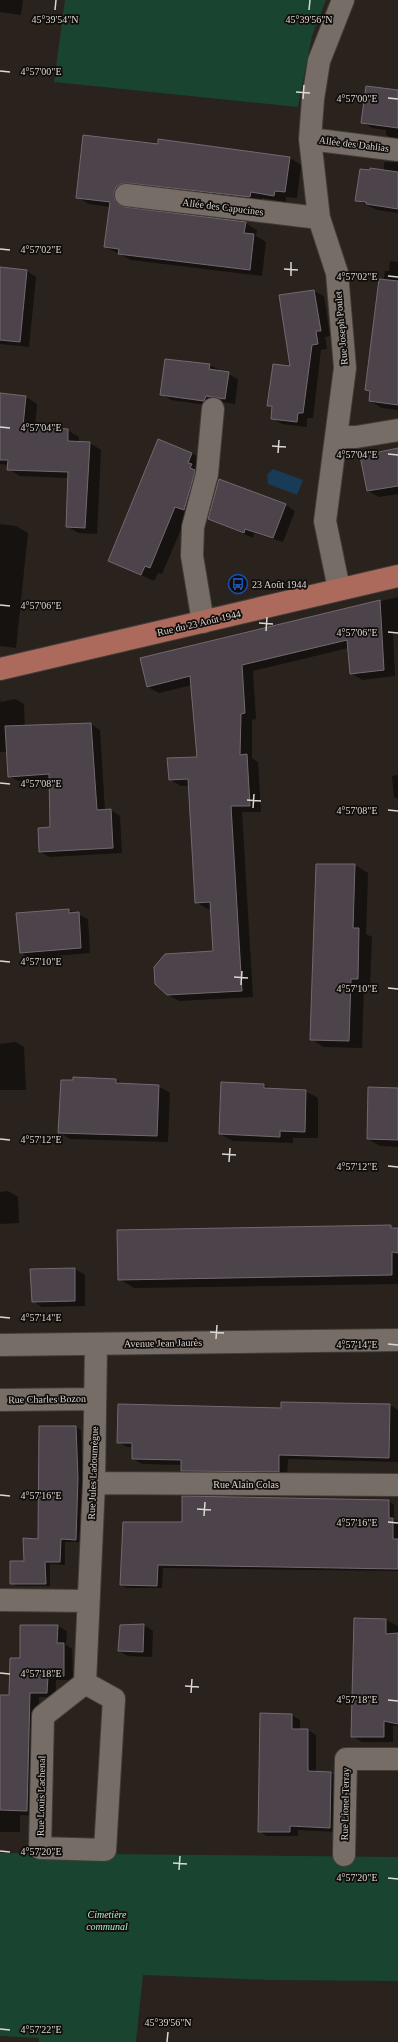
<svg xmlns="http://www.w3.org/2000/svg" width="398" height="2042" font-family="Georgia,serif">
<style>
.green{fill:#19442f}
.water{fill:#183b57}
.shadow{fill:#0007}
.building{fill:#4d444b;stroke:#726970}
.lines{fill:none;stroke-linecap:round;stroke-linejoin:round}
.minor-casing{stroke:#423d38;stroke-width:24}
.major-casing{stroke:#423d38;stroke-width:24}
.minor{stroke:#776d67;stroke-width:22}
.major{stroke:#ab6a5c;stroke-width:22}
.ticks{fill:none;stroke:#dcd7d3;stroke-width:1.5}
.labels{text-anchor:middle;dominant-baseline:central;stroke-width:3.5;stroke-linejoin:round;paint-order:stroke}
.street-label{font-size:10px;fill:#dcd7d3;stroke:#100d0a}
.poi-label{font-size:10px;fill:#dcd7d3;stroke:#100d0a;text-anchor:start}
.park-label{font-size:10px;font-style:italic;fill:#a8f2c8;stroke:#100d0a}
.ticks-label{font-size:10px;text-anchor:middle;fill:#dcd7d3;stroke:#100d0a;stroke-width:3.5;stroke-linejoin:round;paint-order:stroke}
</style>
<rect width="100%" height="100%" fill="#2a221d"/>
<path class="green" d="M 65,0 L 326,0 L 312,36 L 298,107 L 54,82 Z
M 0,1853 L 398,1857 L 398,1981 L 270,1980 L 143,1975 L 136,2042 L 39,2042 L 39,2038 L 0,2036 Z"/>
<path class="water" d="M 273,469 L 303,480 L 297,495 L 268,484 L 267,475 Z"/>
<path class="shadow" d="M 0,0 L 23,0 L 21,15 L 0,12 Z
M 398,92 L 398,141 L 386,135 L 386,130 L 372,128 L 362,122 Z
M 84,137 L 290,158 L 301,165 L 297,198 L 286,197 L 286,202 L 262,198 L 261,203 L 125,200 L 126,208 L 245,223 L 257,230 L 256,236 L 266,242 L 262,276 L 131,260 L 105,247 L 110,207 L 89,204 L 77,197 Z
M 384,162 L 398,162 L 398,213 L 377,210 L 356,200 L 384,171 Z
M 390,261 L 398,262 L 398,410 L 382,408 L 370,401 L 371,392 L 367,390 L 385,271 L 389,271 Z
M 0,268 L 27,271 L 36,277 L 29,347 L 0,344 Z
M 314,291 L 324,296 L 330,336 L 325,337 L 327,349 L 321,350 L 313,418 L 307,418 L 307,427 L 282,424 L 272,418 L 273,408 L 269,405 L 291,367 L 280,296 Z
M 166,360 L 210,365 L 238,379 L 235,404 L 215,401 L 214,406 L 171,400 L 162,394 Z
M 0,394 L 26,397 L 37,404 L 35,428 L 67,430 L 79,437 L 79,443 L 90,443 L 101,450 L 97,534 L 78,533 L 67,526 L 69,478 L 20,476 L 8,469 L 9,465 L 0,464 Z
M 398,449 L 398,494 L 379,497 L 368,491 Z
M 192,453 L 204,461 L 188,513 L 162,574 L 158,573 L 154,581 L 109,560 Z
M 219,480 L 286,505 L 295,511 L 283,542 L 254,533 L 253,538 L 209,519 Z
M 0,524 L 16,526 L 28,533 L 16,648 L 0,646 Z
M 398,597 L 398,632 L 393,633 L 395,676 L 362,680 L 351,673 L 348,648 L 253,671 L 256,719 L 252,720 L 252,758 L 258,762 L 261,812 L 242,812 L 253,997 L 179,1001 L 167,994 L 214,952 L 212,908 L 208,909 L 196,902 L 190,786 L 181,786 L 170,780 L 198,758 L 192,685 L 159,693 L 148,687 L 141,659 Z
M 0,699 L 1,702 L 15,699 L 24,704 L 25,727 L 91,724 L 100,730 L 105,811 L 111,810 L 120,816 L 122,853 L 50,857 L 40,852 L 51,828 L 50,779 L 18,781 L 9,776 L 7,752 L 0,752 Z
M 398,775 L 398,799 L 394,797 L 392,776 Z
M 355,865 L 368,873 L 366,934 L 372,937 L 370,986 L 364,986 L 362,1048 L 324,1047 L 311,1039 Z
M 69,910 L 88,919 L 90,953 L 30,958 L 20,952 Z
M 15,1042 L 24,1047 L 26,1090 L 0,1090 L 0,1044 Z
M 116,1080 L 125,1085 L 158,1086 L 170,1093 L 168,1142 L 70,1139 L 59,1132 Z
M 264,1085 L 272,1090 L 305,1091 L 318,1098 L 318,1138 L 293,1138 L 293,1143 L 233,1141 L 220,1134 Z
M 398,1089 L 398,1147 L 380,1146 L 368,1139 Z
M 8,1191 L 18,1197 L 19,1223 L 0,1224 L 0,1192 Z
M 398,1227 L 398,1284 L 134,1288 L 119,1279 L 118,1231 Z
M 75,1269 L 85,1275 L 85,1306 L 42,1307 L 33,1301 Z
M 390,1405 L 398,1410 L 398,1462 L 288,1459 L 287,1476 L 191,1476 L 182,1470 L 182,1465 L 142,1464 L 133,1459 L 133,1447 L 127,1447 L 118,1442 L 282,1409 Z
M 76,1427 L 81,1430 L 83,1481 L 81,1542 L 65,1542 L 65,1565 L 50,1564 L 50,1586 L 16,1586 L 11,1583 L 39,1540 Z
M 389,1501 L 394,1505 L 394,1520 L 398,1522 L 398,1571 L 163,1568 L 162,1588 L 126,1588 L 121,1585 L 183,1523 Z
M 355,1619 L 386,1620 L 398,1626 L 398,1726 L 393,1726 L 393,1742 L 362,1742 L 352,1736 Z
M 144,1625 L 153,1631 L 152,1657 L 128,1656 L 119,1651 Z
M 58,1626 L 67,1631 L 66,1645 L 72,1649 L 73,1680 L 56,1680 L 56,1697 L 39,1697 L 36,1816 L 20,1815 L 20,1832 L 0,1832 L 0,1696 L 10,1696 L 21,1659 Z
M 292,1715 L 300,1720 L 300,1730 L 308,1730 L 316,1735 L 316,1772 L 331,1773 L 339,1777 L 338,1832 L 298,1830 L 298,1836 L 267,1836 L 259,1831 Z"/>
<path class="building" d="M 366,86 L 398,90 L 398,128 L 361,123 Z
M 83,135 L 158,144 L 158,139 L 290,157 L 285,192 L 275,191 L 274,196 L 251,192 L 250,197 L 127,183 L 121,184 L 116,187 L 114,193 L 115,200 L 119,205 L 125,207 L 246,222 L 244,233 L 254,234 L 250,270 L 118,254 L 119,249 L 104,247 L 110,202 L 76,198 Z
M 370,168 L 398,172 L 398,209 L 366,204 L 366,202 L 355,201 L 360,169 L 370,170 Z
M 0,267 L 27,270 L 20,342 L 0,340 Z
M 379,279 L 398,281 L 398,405 L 369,401 L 370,391 L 365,390 Z
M 314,290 L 321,331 L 316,331 L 318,344 L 312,345 L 303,413 L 298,413 L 297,422 L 271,419 L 272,406 L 267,406 L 273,364 L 290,366 L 279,295 Z
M 165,359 L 210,364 L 209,369 L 229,372 L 225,399 L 206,396 L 204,401 L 160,395 Z
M 0,393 L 26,396 L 23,426 L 68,429 L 68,441 L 90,442 L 85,528 L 66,527 L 68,472 L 7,470 L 8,460 L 0,460 Z
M 158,439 L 192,453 L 188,463 L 192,464 L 190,468 L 195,470 L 195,472 L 184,510 L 175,507 L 150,568 L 145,566 L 141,575 L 108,561 Z
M 398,448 L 398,486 L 367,491 L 360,456 Z
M 219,479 L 286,504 L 273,538 L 245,529 L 244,533 L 208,519 Z
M 380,600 L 384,670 L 350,674 L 347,640 L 242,665 L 245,713 L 241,714 L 240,755 L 247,754 L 250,806 L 231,806 L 242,991 L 167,995 L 155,984 L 154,967 L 165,954 L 213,951 L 210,902 L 195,903 L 188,779 L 169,780 L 167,758 L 197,757 L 190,676 L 147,687 L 140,658 Z
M 91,723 L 97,810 L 111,809 L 113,848 L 39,852 L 38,828 L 50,827 L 49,774 L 8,777 L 5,726 Z
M 316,864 L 355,864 L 353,928 L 359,928 L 358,979 L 351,979 L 349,1041 L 310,1040 Z
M 69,909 L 69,913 L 79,912 L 81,948 L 20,953 L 16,913 Z
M 73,1077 L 116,1079 L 116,1083 L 159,1085 L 157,1136 L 58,1133 L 61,1080 L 73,1080 Z
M 221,1082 L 264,1084 L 264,1088 L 306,1090 L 305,1132 L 280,1131 L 280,1137 L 219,1134 Z
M 368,1087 L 398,1088 L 398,1140 L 367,1139 Z
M 391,1225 L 391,1228 L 398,1228 L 398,1253 L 392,1252 L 392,1275 L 118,1280 L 117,1230 Z
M 75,1268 L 75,1301 L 32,1302 L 30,1269 Z
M 281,1402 L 390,1404 L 389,1458 L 279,1455 L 279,1472 L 181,1471 L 181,1460 L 132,1459 L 132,1443 L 117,1443 L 118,1404 L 281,1408 Z
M 39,1426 L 76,1426 L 78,1478 L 76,1540 L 61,1539 L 60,1562 L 45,1562 L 46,1584 L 10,1584 L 10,1561 L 24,1561 L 23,1538 L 38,1539 Z
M 182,1496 L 389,1500 L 389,1518 L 393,1518 L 393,1539 L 398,1539 L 398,1569 L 158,1565 L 157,1586 L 120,1585 L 123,1522 L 182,1522 Z
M 354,1618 L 386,1619 L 386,1634 L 398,1633 L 398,1724 L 384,1721 L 384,1737 L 351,1737 Z
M 144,1624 L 143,1652 L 118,1651 L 120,1625 Z
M 20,1625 L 58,1625 L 57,1643 L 64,1643 L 64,1676 L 48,1676 L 47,1693 L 30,1693 L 27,1811 L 0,1810 L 0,1695 L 9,1695 L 10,1658 L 20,1658 Z
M 260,1713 L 292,1714 L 292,1729 L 308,1729 L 308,1771 L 331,1772 L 330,1828 L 290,1826 L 290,1832 L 258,1832 Z"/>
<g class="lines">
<defs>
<path id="minor" d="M 310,139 L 398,150
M 126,195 L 319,218
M 336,437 L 356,437 L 398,430
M 339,589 L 325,521 L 345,368 L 337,273 L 319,218 L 310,139 L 313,99 L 319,61 L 343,0
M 203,622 L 192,556 L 193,527 L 207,474 L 213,409
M 0,1345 L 398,1340
M 0,1400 L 95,1399
M 94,1483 L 398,1485
M 0,1600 L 88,1601
M 85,1683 L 114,1699 L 105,1850 L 40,1848 L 43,1716 L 85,1683 L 94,1483 L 96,1344
M 344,1855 L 346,1759 L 398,1759"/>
<path id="major" d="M 0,669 L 398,576"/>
</defs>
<use href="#minor" class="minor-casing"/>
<use href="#major" class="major-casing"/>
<use href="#minor" class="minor"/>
<use href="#major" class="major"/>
</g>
<path class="ticks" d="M 55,10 L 56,0M 309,10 L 310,0M 0,71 L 10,72M 296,92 L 310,93M 388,98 L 398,99M 303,99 L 304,85M 0,249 L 10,250M 284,269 L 298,270M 291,276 L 291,262M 388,276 L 398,277M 0,427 L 10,428M 272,446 L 286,447M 278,453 L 279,440M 388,454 L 398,455M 0,605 L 10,606M 259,623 L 273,624M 266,631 L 267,617M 388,632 L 398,633M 0,783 L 10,784M 247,800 L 261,801M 253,808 L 254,794M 388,810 L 398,811M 0,961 L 10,962M 234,977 L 248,978M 241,985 L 242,971M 388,988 L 398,989M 0,1139 L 10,1140M 222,1154 L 236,1155M 229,1162 L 230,1148M 388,1166 L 398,1167M 0,1317 L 10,1318M 210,1332 L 224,1333M 216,1339 L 217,1325M 388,1344 L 398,1345M 0,1495 L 10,1496M 197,1509 L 211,1510M 204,1516 L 205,1502M 388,1522 L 398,1523M 0,1673 L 10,1674M 185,1686 L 199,1687M 191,1693 L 192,1679M 388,1700 L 398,1701M 0,1851 L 10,1852M 173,1863 L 187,1864M 179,1870 L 180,1856M 388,1878 L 398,1879M 0,2029 L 10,2030M 167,2042 L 168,2032"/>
<defs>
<symbol id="bus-ring" viewBox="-11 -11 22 22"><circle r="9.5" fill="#100d0a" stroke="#1a4fb4" stroke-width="1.5"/><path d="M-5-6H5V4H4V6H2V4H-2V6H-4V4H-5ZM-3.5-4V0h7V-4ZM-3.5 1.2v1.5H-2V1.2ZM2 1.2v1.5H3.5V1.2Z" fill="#1a4fb4"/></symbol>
</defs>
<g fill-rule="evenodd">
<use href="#bus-ring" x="227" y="573" width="22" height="22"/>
</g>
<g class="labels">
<g class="street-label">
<text transform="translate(354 144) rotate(7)">Allée des Dahlias</text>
<text transform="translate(223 207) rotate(7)">Allée des Capucines</text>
<text transform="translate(341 328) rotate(-95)">Rue Joseph Poulet</text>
<text transform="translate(199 623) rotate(-13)">Rue du 23 Août 1944</text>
<text transform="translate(163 1343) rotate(-1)">Avenue Jean Jaurès</text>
<text transform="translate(47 1399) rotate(-1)">Rue Charles Bozon</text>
<text transform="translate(93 1473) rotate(-88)">Rue Jules Ladoumègue</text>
<text x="246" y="1484">Rue Alain Colas</text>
<text transform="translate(41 1796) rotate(-89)">Rue Louis Lachenal</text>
<text transform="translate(345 1804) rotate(-89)">Rue Lionel Terray</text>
</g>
<g class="poi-label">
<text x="252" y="584">23 Août 1944</text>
</g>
<g class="park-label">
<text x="107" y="1914">Cimetière<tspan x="107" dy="12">communal</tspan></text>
</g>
</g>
<g class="ticks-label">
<text x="55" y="23">45°39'54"N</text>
<text x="309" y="23">45°39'56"N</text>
<text x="41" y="75">4°57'00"E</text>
<text x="357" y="102">4°57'00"E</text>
<text x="41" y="253">4°57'02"E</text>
<text x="357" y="280">4°57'02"E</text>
<text x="41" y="431">4°57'04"E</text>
<text x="357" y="458">4°57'04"E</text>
<text x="41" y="609">4°57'06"E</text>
<text x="357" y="636">4°57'06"E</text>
<text x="41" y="787">4°57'08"E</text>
<text x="357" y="814">4°57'08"E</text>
<text x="41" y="965">4°57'10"E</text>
<text x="357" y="992">4°57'10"E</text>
<text x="41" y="1143">4°57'12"E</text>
<text x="357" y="1170">4°57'12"E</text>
<text x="41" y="1321">4°57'14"E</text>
<text x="357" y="1348">4°57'14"E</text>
<text x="41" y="1499">4°57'16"E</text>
<text x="357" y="1526">4°57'16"E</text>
<text x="41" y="1677">4°57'18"E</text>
<text x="357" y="1703">4°57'18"E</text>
<text x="41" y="1855">4°57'20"E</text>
<text x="357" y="1881">4°57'20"E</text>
<text x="168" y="2026">45°39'56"N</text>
<text x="41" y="2033">4°57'22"E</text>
</g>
</svg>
